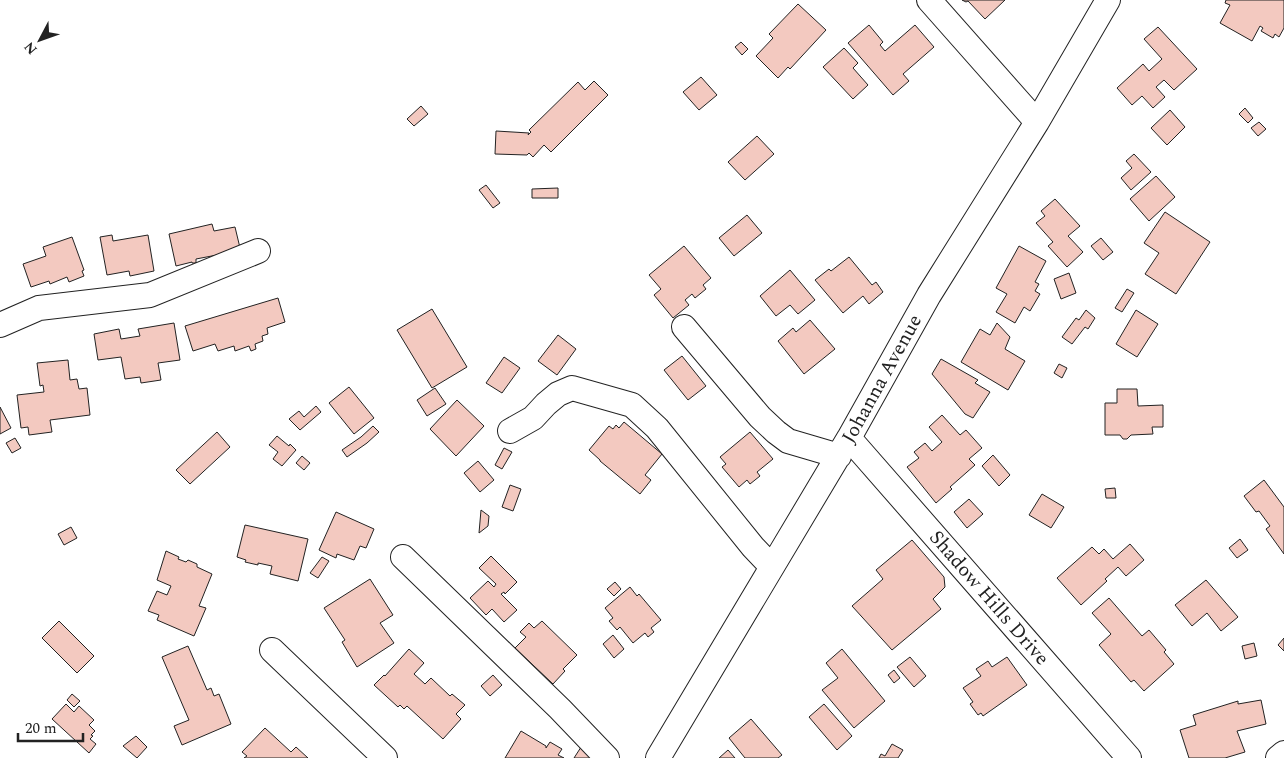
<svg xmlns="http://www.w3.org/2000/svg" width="1284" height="758" font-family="Spectral,serif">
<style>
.building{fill:#f3c9c0;stroke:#222}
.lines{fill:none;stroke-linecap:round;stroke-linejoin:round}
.minor-casing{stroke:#222;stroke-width:26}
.minor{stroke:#fff;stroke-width:24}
.labels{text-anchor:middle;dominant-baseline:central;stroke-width:4;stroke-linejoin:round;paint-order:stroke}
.street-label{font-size:20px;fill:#222;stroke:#fff}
</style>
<rect width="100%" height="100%" fill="#fff"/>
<path class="building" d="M 962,0 L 1005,0 L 985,19 L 968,1 L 966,2 Z
M 1226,0 L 1284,0 L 1284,28 L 1279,37 L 1275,34 L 1273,38 L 1261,31 L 1263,28 L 1260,26 L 1252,41 L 1220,23 L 1230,5 L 1225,3 Z
M 798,4 L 826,30 L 790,69 L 788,67 L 778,78 L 756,56 L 773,38 L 769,34 Z
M 869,25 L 883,42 L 880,45 L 885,51 L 915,25 L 934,47 L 903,74 L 909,81 L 893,95 L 848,43 Z
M 1158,27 L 1197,69 L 1174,90 L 1164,80 L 1156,87 L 1165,97 L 1153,108 L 1142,96 L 1132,105 L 1117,88 L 1143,64 L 1149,71 L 1162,59 L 1144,39 Z
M 741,42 L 748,49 L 742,55 L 735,47 Z
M 844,48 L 858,63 L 853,68 L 868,85 L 853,99 L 823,67 Z
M 701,77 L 717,95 L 699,110 L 683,92 Z
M 594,81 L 608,95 L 551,152 L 544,145 L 533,157 L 529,153 L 527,155 L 495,154 L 496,131 L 529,133 L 528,135 L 531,132 L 529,130 L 578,82 L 585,90 Z
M 421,106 L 428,114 L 414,126 L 407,119 Z
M 1245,108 L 1253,118 L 1248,123 L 1239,114 Z
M 1170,110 L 1185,127 L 1167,145 L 1151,128 Z
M 1259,122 L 1266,129 L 1258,136 L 1251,128 Z
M 757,136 L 774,154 L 745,180 L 728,162 Z
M 1134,154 L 1151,172 L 1131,190 L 1121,178 L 1132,168 L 1126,161 Z
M 1156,176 L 1175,197 L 1149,221 L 1130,199 Z
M 486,185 L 500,203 L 493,208 L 479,190 Z
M 558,188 L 558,198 L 532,198 L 532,189 Z
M 1055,199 L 1080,226 L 1068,236 L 1083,252 L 1067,267 L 1048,246 L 1053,242 L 1036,223 L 1045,216 L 1041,211 Z
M 1165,212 L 1210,242 L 1176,294 L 1145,274 L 1159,253 L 1144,243 Z
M 747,215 L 762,233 L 734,256 L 719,238 Z
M 212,224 L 214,231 L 235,227 L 241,252 L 217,256 L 217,255 L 196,259 L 196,263 L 192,263 L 192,262 L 176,266 L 169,234 Z
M 112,235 L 113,241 L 148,235 L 154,271 L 130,276 L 129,271 L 107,275 L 100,237 Z
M 72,237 L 84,270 L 82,271 L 84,276 L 69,282 L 67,277 L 50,284 L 49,281 L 31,287 L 23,264 L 46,256 L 43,247 Z
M 1101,238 L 1113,252 L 1103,260 L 1091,246 Z
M 684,246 L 711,278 L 703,285 L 706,289 L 695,298 L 692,294 L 685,300 L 689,305 L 673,318 L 654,295 L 661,289 L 649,275 Z
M 1019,246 L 1046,261 L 1035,282 L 1039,284 L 1035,291 L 1040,294 L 1030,311 L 1024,307 L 1015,323 L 996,312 L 1007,294 L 996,288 Z
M 849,257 L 872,285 L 876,282 L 883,292 L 869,304 L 863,296 L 843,313 L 815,280 L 829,269 L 831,271 Z
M 790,270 L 815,300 L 798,314 L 790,305 L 776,316 L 760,296 Z
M 1069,273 L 1076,293 L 1061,299 L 1054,279 Z
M 1127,289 L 1134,293 L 1122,312 L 1115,308 Z
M 278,298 L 285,322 L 267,328 L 268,334 L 262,336 L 263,341 L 255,344 L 256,349 L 251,351 L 249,346 L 235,351 L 234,346 L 218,351 L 215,344 L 193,351 L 185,326 Z
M 432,309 L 467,367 L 432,388 L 397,330 Z
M 1086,310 L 1095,318 L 1088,329 L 1085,327 L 1072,344 L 1062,337 L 1076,318 L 1079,320 Z
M 1136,310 L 1158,324 L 1137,357 L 1116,344 Z
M 810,320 L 835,349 L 804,374 L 778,341 L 793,328 L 796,332 Z
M 174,323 L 180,360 L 158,363 L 161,380 L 141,383 L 140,377 L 125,379 L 121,357 L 98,360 L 94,334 L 119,329 L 121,339 L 140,336 L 138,329 Z
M 997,323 L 1010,337 L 1005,349 L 1025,361 L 1008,390 L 961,362 L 980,329 L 990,335 Z
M 558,335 L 576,349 L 557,375 L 538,361 Z
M 682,356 L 706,386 L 688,400 L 664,370 Z
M 504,357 L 520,368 L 502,393 L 486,383 Z
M 941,359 L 978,380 L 975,383 L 990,392 L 973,418 L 965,414 L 932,374 Z
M 68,360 L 70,380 L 77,379 L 79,389 L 87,388 L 90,415 L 50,420 L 52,432 L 29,435 L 28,427 L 21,428 L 17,395 L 44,392 L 43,385 L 40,386 L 37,363 Z
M 1059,364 L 1067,368 L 1062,378 L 1054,373 Z
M 349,387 L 374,418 L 354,434 L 329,403 Z
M 435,388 L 446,404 L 427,416 L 417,400 Z
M 1117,389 L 1137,389 L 1138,406 L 1163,405 L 1163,427 L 1152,427 L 1153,434 L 1131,435 L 1127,439 L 1123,439 L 1120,435 L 1105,435 L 1105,403 L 1117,403 Z
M 457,400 L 484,426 L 456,456 L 430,429 Z
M 316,406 L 321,412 L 300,430 L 289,419 L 299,411 L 304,417 Z
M 0,407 L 11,428 L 0,434 Z
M 942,415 L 960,435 L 966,430 L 982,448 L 969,459 L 975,465 L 950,487 L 952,489 L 936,503 L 907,467 L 919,458 L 914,452 L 925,443 L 932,451 L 942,442 L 929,427 Z
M 624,422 L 662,454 L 645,475 L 651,480 L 640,494 L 600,461 L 600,460 L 589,450 L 609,426 L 613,429 L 616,425 L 619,428 Z
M 373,426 L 379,432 L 367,443 L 347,457 L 342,450 L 361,437 Z
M 217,432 L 230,447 L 190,484 L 176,470 Z
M 750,432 L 773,459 L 757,472 L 760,476 L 750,484 L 747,480 L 739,487 L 722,467 L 726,464 L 720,457 Z
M 277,436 L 289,446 L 290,444 L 296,450 L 282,466 L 273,459 L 278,452 L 269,445 Z
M 15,438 L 21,448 L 12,453 L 6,443 Z
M 504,448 L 512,452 L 502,469 L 495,465 Z
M 993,455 L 1010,475 L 999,486 L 982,466 Z
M 302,456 L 310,463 L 304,470 L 296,463 Z
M 478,461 L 494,480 L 480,492 L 464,473 Z
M 1264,480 L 1284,507 L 1284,554 L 1266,529 L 1270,526 L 1259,511 L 1256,512 L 1244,496 Z
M 510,485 L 521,489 L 513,511 L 502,507 Z
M 1115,488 L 1116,498 L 1106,498 L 1105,489 Z
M 1042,494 L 1064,507 L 1051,528 L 1029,515 Z
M 969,499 L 983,514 L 967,528 L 954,512 Z
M 481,510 L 489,516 L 488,526 L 479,533 Z
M 336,512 L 374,529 L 366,548 L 360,546 L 354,560 L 337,554 L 336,558 L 319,550 Z
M 245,525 L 308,539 L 298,581 L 270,574 L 272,566 L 258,563 L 258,565 L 245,562 L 246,560 L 237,557 Z
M 71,527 L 77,538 L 64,545 L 58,534 Z
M 1240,539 L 1248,550 L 1237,558 L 1229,548 Z
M 912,540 L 944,577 L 945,587 L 933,599 L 941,609 L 892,650 L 852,606 L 883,579 L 876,570 Z
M 1130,544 L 1144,560 L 1126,576 L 1118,567 L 1105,579 L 1107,581 L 1081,605 L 1057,578 L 1092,547 L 1099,554 L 1104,549 L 1113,559 Z
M 166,551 L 179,557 L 178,559 L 186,562 L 188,560 L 197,564 L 197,567 L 212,574 L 199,606 L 206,608 L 194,636 L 157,620 L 159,615 L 148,611 L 157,591 L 167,595 L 171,586 L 157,580 Z
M 491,556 L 517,582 L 505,594 L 504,592 L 501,594 L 517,610 L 504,622 L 492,609 L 486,615 L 470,598 L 488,581 L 494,587 L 496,584 L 479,568 Z
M 322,557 L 329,561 L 318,578 L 310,573 Z
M 370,579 L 393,615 L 380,623 L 394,643 L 357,667 L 342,642 L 345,640 L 324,608 Z
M 1206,580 L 1238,617 L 1221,631 L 1207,613 L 1192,626 L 1175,605 Z
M 615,582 L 621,589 L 614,596 L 607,589 Z
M 630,587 L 637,596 L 639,594 L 661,620 L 651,628 L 654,632 L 648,637 L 645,633 L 633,643 L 620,627 L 617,630 L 609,621 L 613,618 L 605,608 Z
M 1109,598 L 1142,636 L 1149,630 L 1166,650 L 1164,652 L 1174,664 L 1144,691 L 1134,680 L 1131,682 L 1099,645 L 1111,634 L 1092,613 Z
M 59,621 L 94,656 L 77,673 L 42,638 Z
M 542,621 L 577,655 L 563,669 L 565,671 L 553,684 L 515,648 L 526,637 L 520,632 L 529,623 L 534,628 Z
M 613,635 L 624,649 L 614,658 L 603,644 Z
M 1284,638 L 1284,651 L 1278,645 Z
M 1254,643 L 1257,656 L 1245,659 L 1242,646 Z
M 188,646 L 207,690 L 211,688 L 214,696 L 219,694 L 231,724 L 182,745 L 174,726 L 189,720 L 162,657 Z
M 409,649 L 424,663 L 414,674 L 425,684 L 431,678 L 450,696 L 452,694 L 465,705 L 456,714 L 461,719 L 443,739 L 407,706 L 404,709 L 400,705 L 398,707 L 374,685 L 384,675 L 385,676 Z
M 842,649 L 885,701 L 854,728 L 822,690 L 838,678 L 826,663 Z
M 910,657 L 926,676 L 914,687 L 897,667 Z
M 1007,657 L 1027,685 L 983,716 L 981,713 L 978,715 L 970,704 L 973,702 L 963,688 L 981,676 L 976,669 L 988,661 L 992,667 Z
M 894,670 L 900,678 L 894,683 L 888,675 Z
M 493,675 L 502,685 L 490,696 L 481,686 Z
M 72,694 L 80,701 L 74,707 L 67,700 Z
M 1261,700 L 1266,724 L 1237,731 L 1245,752 L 1225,758 L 1189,758 L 1180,730 L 1196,725 L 1193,715 L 1238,701 L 1238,704 Z
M 66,704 L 74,712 L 79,706 L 94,720 L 89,725 L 95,731 L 91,735 L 93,736 L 90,739 L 96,744 L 89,753 L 52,719 Z
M 824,704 L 852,736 L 837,750 L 809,717 Z
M 751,719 L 782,755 L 778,758 L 745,758 L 729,738 Z
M 265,728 L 291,752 L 296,747 L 308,758 L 244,758 L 247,756 L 242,752 Z
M 521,731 L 546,746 L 546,748 L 550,742 L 562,749 L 558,755 L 564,758 L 505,758 Z
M 136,736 L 147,747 L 137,758 L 123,746 Z
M 583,744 L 600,758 L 574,758 Z
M 892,744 L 903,750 L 898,758 L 879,758 L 881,754 L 885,756 Z
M 728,750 L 735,758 L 719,758 Z"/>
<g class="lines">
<defs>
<path id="minor" d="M 929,0 L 1037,122
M 0,325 L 39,308 L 150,295 L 258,251
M 684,327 L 760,417 L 776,432 L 788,441 L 839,456
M 510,431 L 533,418 L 546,404 L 558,394 L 572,388 L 632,405 L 657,428 L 753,547 L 772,567
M 849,438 L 1129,758
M 403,557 L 560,709 L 607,758
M 272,650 L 385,758
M 658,758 L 849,438 L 929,295 L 1037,122 L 1108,0
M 1278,758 L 1284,753"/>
</defs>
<use href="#minor" class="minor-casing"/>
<use href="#minor" class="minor"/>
</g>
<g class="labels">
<g class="street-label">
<text transform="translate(882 379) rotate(-61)">Johanna Avenue</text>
<text transform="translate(989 598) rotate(49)">Shadow Hills Drive</text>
</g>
</g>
<g transform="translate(40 40) rotate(229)" stroke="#ffffff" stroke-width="4" paint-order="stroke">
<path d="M0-4L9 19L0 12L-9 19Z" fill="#222222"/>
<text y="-8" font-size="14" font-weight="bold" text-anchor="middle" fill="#222222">N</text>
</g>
<path d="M18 733v8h65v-8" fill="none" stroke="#222222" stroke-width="2.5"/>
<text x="25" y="733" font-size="15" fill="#222222" stroke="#ffffff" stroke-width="4" paint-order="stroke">20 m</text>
</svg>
